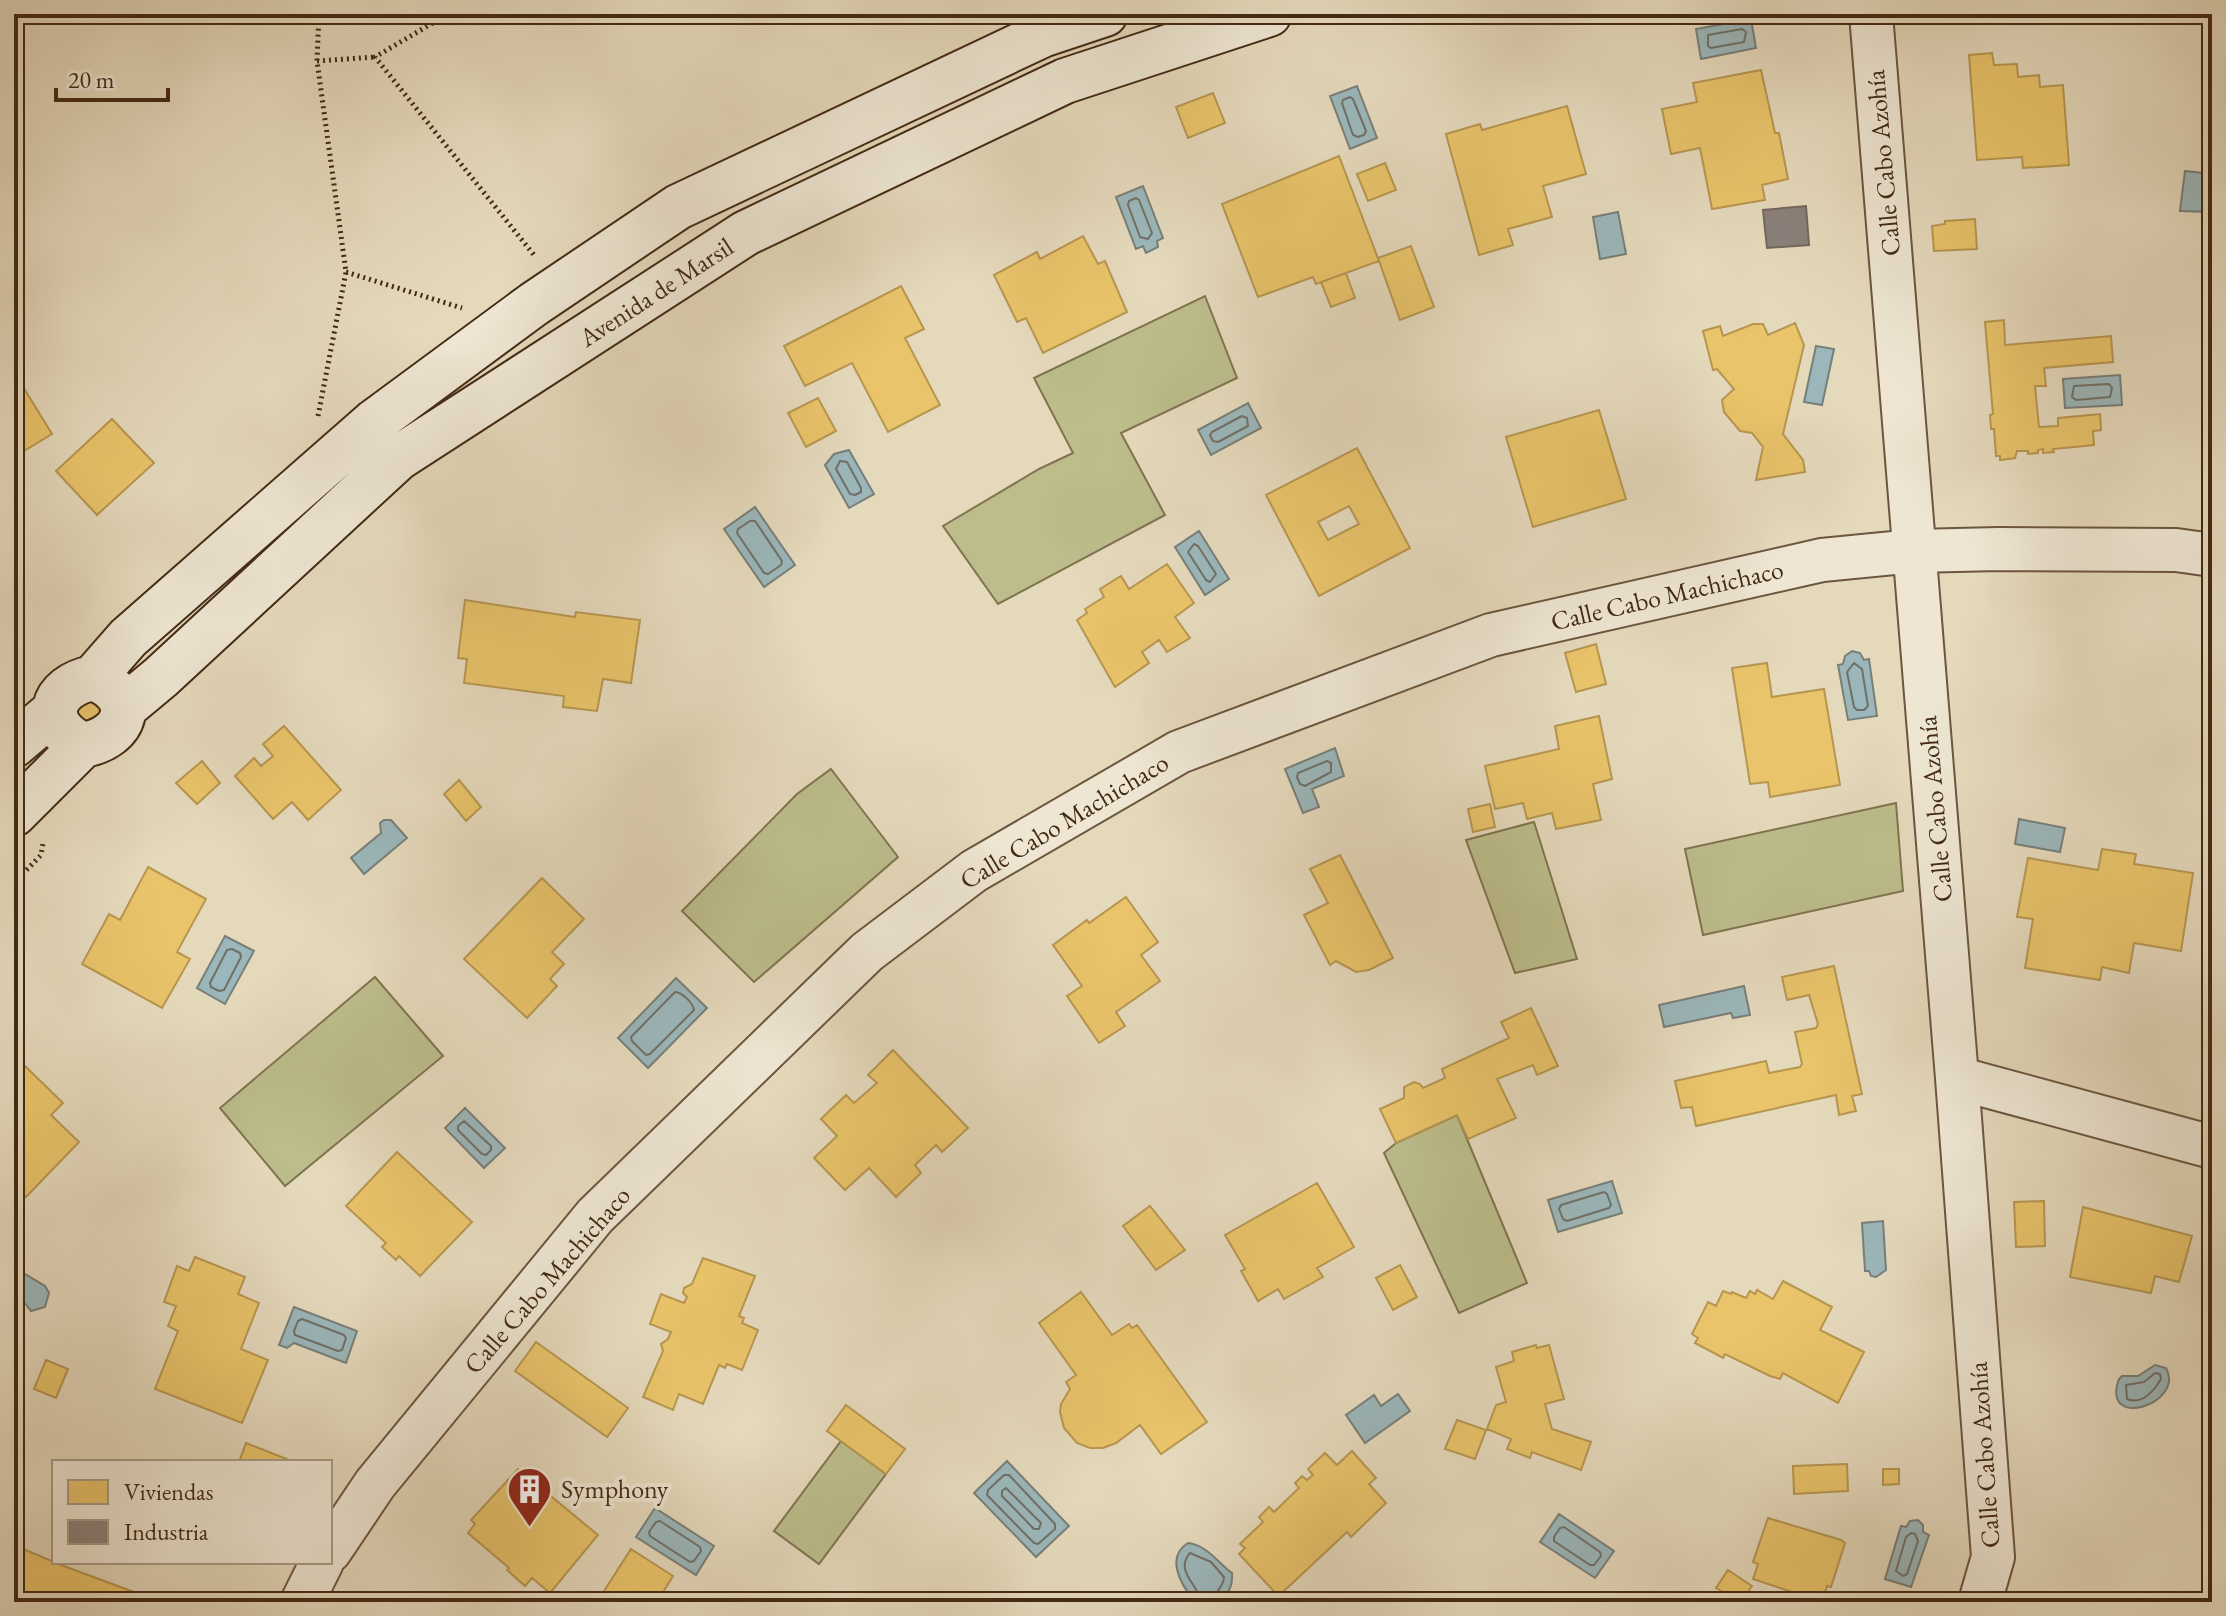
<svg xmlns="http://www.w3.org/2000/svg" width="2226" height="1616" font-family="'EB Garamond',serif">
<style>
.green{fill:#bcbd8b;stroke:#807450;stroke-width:2}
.water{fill:#9bb7bb;stroke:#787f78;stroke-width:2}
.homes{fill:#e9c46a;stroke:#b79650;stroke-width:2;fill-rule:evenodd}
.industry{fill:#8a817c;stroke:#75675d;stroke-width:2}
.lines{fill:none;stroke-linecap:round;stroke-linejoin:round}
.shore{stroke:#6f7068;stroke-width:2}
.street-casing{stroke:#6c563e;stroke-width:46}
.secondary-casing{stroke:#432a14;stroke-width:48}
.path{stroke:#432a14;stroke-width:5;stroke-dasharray:2 4;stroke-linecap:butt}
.street{stroke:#eee6d3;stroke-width:42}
.secondary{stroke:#eee6d3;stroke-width:44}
.labels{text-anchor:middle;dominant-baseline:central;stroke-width:8;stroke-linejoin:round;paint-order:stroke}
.street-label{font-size:26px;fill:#432a14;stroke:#eee6d3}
.poi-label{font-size:26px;fill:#432a14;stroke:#eee6d3;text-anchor:start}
</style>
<rect width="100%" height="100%" fill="#e5d9bc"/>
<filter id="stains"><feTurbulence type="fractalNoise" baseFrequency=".0025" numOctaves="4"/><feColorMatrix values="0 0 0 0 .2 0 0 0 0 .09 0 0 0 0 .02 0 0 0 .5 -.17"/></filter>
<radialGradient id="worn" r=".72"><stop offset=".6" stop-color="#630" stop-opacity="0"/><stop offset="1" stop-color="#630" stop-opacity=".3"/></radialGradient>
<path class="green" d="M 1205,296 L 1237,378 L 1121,433 L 1165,515 L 998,604 L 943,526 L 1039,469 L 1073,453 L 1034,378 Z
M 831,769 L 898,857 L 754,982 L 682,911 L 797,794 Z
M 1896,803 L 1903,891 L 1703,935 L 1685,849 Z
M 1534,822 L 1577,959 L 1515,973 L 1466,840 Z
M 375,977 L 443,1056 L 285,1186 L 220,1108 Z
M 1457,1115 L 1527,1283 L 1459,1313 L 1384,1153 L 1396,1143 Z
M 841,1441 L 886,1474 L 819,1564 L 774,1531 Z"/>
<path class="water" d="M 1751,19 L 1756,48 L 1701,59 L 1696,29 Z
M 1357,86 L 1377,138 L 1350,149 L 1330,96 Z
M 2185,171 L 2212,174 L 2212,212 L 2180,211 Z
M 1143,186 L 1163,238 L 1157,241 L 1158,247 L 1146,253 L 1143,246 L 1136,249 L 1116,197 Z
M 1618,212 L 1626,254 L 1600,259 L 1593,217 Z
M 1816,346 L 1834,349 L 1822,405 L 1804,402 Z
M 2120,375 L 2122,405 L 2065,408 L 2063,379 Z
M 1248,403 L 1261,428 L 1211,455 L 1198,430 Z
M 849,450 L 874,494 L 849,508 L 825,465 L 834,454 Z
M 755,507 L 795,565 L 764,587 L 724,529 Z
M 1199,531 L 1229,579 L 1205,595 L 1175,547 Z
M 1852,651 L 1860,653 L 1864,660 L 1869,659 L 1877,716 L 1848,720 L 1838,665 L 1843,664 L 1845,656 Z
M 1335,748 L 1344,776 L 1312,789 L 1319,807 L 1303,813 L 1285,769 Z
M 2019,819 L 2065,828 L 2060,852 L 2015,844 Z
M 384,820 L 391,820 L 407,838 L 364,874 L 351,858 L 381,833 L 380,823 Z
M 225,936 L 254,951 L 225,1004 L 197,988 Z
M 676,978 L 707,1008 L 648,1068 L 618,1038 Z
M 1744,986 L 1750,1015 L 1733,1018 L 1731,1013 L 1664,1027 L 1659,1005 Z
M 465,1108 L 505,1148 L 484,1168 L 445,1128 Z
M 1612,1181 L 1622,1213 L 1558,1232 L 1548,1200 Z
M 1883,1221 L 1886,1270 L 1876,1277 L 1871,1276 L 1869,1271 L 1865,1271 L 1862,1223 Z
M 15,1268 L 45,1286 L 49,1293 L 45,1307 L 31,1311 L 20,1297 L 14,1295 Z
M 294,1307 L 357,1331 L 346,1363 L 294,1343 L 287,1348 L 279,1345 Z
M 2155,1365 L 2166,1368 C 2186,1404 2100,1431 2119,1379 L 2122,1376 L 2138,1376 Z
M 1398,1394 L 1410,1411 L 1365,1443 L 1346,1415 L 1374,1395 L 1381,1406 Z
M 1007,1461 L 1069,1526 L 1036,1557 L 974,1493 Z
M 655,1508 L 714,1546 L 696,1575 L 636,1537 Z
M 1559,1514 L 1614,1551 L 1595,1578 L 1540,1542 Z
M 1918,1520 L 1923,1525 L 1923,1532 L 1929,1535 L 1911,1587 L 1885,1579 L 1901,1526 L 1906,1527 L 1910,1521 Z
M 1188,1543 C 1207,1545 1218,1563 1232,1573 C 1234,1597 1215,1606 1194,1600 C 1181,1585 1165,1557 1188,1543 Z"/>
<path class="homes" d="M 1992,53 L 1994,65 L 2017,64 L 2018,77 L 2039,75 L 2040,87 L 2063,85 L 2069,165 L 2023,168 L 2022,157 L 1977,160 L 1969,55 Z
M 1761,70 L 1775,133 L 1779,133 L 1788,179 L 1762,185 L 1765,200 L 1712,209 L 1700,148 L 1671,154 L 1662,109 L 1697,102 L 1693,83 Z
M 1213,93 L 1225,123 L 1188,138 L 1176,107 Z
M 1567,106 L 1586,174 L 1543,186 L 1552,217 L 1508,229 L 1513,245 L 1479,255 L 1446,134 L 1480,124 L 1482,130 Z
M 1339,156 L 1379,261 L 1316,284 L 1313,277 L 1258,297 L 1222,204 Z
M 1385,163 L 1396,190 L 1368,201 L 1357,174 Z
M 1975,219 L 1977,249 L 1934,251 L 1932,226 L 1945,224 L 1945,221 Z
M 1083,236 L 1098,264 L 1105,261 L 1127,312 L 1043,353 L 1026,318 L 1017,322 L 994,275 L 1037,252 L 1040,259 Z
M 1411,246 L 1434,307 L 1400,320 L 1378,258 Z
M 1346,273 L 1355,298 L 1331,307 L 1321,282 Z
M 901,286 L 924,329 L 905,338 L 940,405 L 888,432 L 852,363 L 805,386 L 784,346 Z
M 2004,320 L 2005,345 L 2111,336 L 2113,362 L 2044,368 L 2046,386 L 2035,386 L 2039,427 L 2058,426 L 2058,418 L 2100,414 L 2101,430 L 2093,431 L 2094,445 L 2053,449 L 2054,452 L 2043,453 L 2043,449 L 2038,450 L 2038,453 L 2028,454 L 2028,451 L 2017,451 L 2015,458 L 2000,460 L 2000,456 L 1996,456 L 1994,429 L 1991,429 L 1990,415 L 1993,414 L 1985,322 Z
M 1795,323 L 1804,345 L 1783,434 L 1803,460 L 1805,472 L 1756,480 L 1763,447 L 1752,433 L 1740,431 L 1724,412 L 1722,400 L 1734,389 L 1717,369 L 1713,370 L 1703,331 L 1720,326 L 1723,336 L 1753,324 L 1763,324 L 1768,335 Z
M 25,390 L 52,434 L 14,457 L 14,396 Z
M 818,398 L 836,431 L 806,447 L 788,413 Z
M 1599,410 L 1626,499 L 1533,527 L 1506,437 Z
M 112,419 L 154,463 L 97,515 L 56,471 Z
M 1357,448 L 1410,548 L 1319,596 L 1266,495 ZM 1349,506 L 1359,524 L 1328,540 L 1318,522 Z
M 1167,564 L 1194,603 L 1175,617 L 1190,638 L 1167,652 L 1159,640 L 1142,652 L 1149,663 L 1115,687 L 1077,620 L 1087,613 L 1085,609 L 1104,597 L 1100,589 L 1121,576 L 1129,589 Z
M 465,600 L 575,617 L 576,612 L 640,620 L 631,683 L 603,679 L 597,711 L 563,707 L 564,696 L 464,683 L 467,659 L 458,658 Z
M 1596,644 L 1606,684 L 1576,692 L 1565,653 Z
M 1767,663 L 1772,697 L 1824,689 L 1840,785 L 1770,797 L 1768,782 L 1750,784 L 1732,668 Z
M 95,697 L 104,719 L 83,728 L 74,706 Z
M 1599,716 L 1612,779 L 1593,784 L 1601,820 L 1556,829 L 1552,813 L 1527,819 L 1523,803 L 1495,809 L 1485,766 L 1559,749 L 1555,726 Z
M 284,726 L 341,790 L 308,820 L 292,802 L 273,819 L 235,776 L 254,758 L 261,766 L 273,756 L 263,744 Z
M 202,761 L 220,783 L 197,804 L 176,783 Z
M 459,780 L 481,807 L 466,821 L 444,794 Z
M 1490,804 L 1495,827 L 1473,832 L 1468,809 Z
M 2102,849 L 2136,854 L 2134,864 L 2193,873 L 2181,951 L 2134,943 L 2129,973 L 2102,967 L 2100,980 L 2025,968 L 2033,919 L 2017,917 L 2028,858 L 2098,870 Z
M 1340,855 L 1393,958 L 1369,970 L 1356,972 L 1336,961 L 1330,965 L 1304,915 L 1328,903 L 1310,869 Z
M 148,867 L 206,899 L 177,952 L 190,959 L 162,1008 L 82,964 L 109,914 L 120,920 Z
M 542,878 L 584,919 L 552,952 L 564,964 L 550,979 L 557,986 L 527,1018 L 464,959 Z
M 1126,897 L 1158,942 L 1141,955 L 1160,981 L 1116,1012 L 1125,1026 L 1099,1043 L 1067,996 L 1082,986 L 1053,945 L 1087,920 L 1089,923 Z
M 1834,966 L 1862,1094 L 1852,1096 L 1856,1111 L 1839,1115 L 1836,1095 L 1696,1126 L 1692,1107 L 1681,1108 L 1675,1081 L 1766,1061 L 1769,1073 L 1800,1067 L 1802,1064 L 1795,1032 L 1816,1028 L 1818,1024 L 1809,995 L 1787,1000 L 1782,977 Z
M 1531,1008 L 1558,1066 L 1537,1075 L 1533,1065 L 1497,1079 L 1516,1118 L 1468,1139 L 1457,1115 L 1396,1143 L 1380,1109 L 1404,1098 L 1404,1087 L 1414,1082 L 1420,1084 L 1423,1088 L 1445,1078 L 1442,1069 L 1509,1038 L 1501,1022 Z
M 893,1050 L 968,1128 L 942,1152 L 936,1145 L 915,1165 L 921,1173 L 896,1197 L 869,1168 L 845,1190 L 814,1158 L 837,1136 L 821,1119 L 846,1095 L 854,1103 L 877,1083 L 868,1075 Z
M 24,1065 L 63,1103 L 51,1115 L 79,1142 L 26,1197 L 14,1185 L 14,1076 Z
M 397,1152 L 472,1222 L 420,1276 L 399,1256 L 396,1260 L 382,1247 L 386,1243 L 346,1206 Z
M 1317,1183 L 1354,1247 L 1317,1268 L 1323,1277 L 1284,1299 L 1278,1289 L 1258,1301 L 1241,1271 L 1245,1269 L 1225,1235 Z
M 2044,1201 L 2045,1246 L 2016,1247 L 2014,1202 Z
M 1150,1206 L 1185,1250 L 1156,1270 L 1123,1226 Z
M 2083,1207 L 2192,1236 L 2179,1282 L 2155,1276 L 2151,1293 L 2070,1277 Z
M 195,1257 L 245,1277 L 238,1294 L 259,1303 L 241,1349 L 268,1360 L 242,1423 L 155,1389 L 178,1331 L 168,1326 L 176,1306 L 164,1302 L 177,1266 L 189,1271 Z
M 703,1258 L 755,1276 L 739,1316 L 744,1318 L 742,1323 L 758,1330 L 742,1370 L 727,1364 L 725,1368 L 719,1365 L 703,1404 L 679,1394 L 673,1410 L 643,1397 L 663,1351 L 661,1344 L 668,1339 L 671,1332 L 650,1324 L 661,1294 L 684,1303 L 687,1297 L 683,1293 L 684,1288 L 692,1284 Z
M 1400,1265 L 1417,1297 L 1393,1310 L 1376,1278 Z
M 1783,1281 L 1832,1307 L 1820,1330 L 1864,1352 L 1838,1403 L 1783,1373 L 1780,1379 L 1770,1376 L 1725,1354 L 1723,1358 L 1695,1343 L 1698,1338 L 1692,1334 L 1708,1302 L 1716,1306 L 1723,1291 L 1731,1294 L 1732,1292 L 1746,1298 L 1750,1291 L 1755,1294 L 1757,1290 L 1773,1299 Z
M 1081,1292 L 1112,1335 L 1129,1324 L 1132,1328 L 1137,1325 L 1207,1422 L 1161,1454 L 1140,1425 L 1116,1443 L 1103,1448 L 1090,1448 L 1077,1443 L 1064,1428 L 1060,1412 L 1061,1404 L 1070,1389 L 1066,1382 L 1076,1375 L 1039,1323 Z
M 536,1342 L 628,1408 L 607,1437 L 515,1371 Z
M 1536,1345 L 1537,1348 L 1549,1345 L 1564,1399 L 1545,1404 L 1552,1429 L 1591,1442 L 1581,1470 L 1532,1452 L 1530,1458 L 1507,1449 L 1511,1439 L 1487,1429 L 1496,1405 L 1506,1402 L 1496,1367 L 1514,1361 L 1512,1352 Z
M 46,1360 L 68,1369 L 56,1398 L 34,1389 Z
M 846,1405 L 905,1449 L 886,1474 L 827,1431 Z
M 1457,1420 L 1486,1430 L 1475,1459 L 1445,1449 Z
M 246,1443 L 294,1462 L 239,1462 Z
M 1352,1451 L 1376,1478 L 1369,1484 L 1386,1503 L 1351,1537 L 1347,1532 L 1284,1591 L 1289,1596 L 1284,1602 L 1239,1554 L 1245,1548 L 1240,1544 L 1263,1522 L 1259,1517 L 1269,1507 L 1274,1512 L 1299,1488 L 1295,1483 L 1302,1476 L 1307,1480 L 1313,1475 L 1308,1469 L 1325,1453 L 1337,1465 Z
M 1847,1464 L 1848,1491 L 1794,1494 L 1793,1466 Z
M 518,1469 L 598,1535 L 550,1593 L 532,1578 L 525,1586 L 507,1570 L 509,1568 L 468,1533 L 475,1524 L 471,1520 Z
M 1883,1469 L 1899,1469 L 1899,1484 L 1883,1485 Z
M 1768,1518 L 1841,1540 L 1845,1543 L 1831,1587 L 1827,1586 L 1822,1602 L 1753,1579 L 1758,1564 L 1753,1562 Z
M 21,1548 L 61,1565 L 161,1602 L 14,1602 L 14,1566 Z
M 631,1549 L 673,1576 L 657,1602 L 597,1602 Z
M 1728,1570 L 1752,1586 L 1741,1602 L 1716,1588 Z"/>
<path class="industry" d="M 1806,206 L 1809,245 L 1767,248 L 1763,210 Z"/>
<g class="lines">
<path class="shore" d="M 1742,29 L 1746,32 L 1744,42 L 1711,48 L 1708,46 L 1708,35 Z
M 1350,97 L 1353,99 L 1366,131 L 1364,135 L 1358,137 L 1353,135 L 1342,103 L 1343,100 Z
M 1136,198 L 1139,200 L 1152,233 L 1148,239 L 1140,237 L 1128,205 L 1129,201 Z
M 2109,384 L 2112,388 L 2110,397 L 2076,400 L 2072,397 L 2074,386 Z
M 1242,416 L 1247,418 L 1248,426 L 1218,442 L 1213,441 L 1210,435 L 1212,432 Z
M 840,461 L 847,462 L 861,488 L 861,492 L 855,495 L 850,494 L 836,469 Z
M 750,521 L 755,521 L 782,561 L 781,565 L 768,574 L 764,573 L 737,533 L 738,529 Z
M 1194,544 L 1198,546 L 1216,574 L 1210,582 L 1206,580 L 1188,552 Z
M 1854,663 L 1862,669 L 1868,706 L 1864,710 L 1857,710 L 1854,707 L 1847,672 Z
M 1327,761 L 1331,763 L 1331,772 L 1305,786 L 1300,784 L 1297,777 L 1298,773 Z
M 232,949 L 240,953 L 241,957 L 224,990 L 219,991 L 211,987 L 210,983 L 227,950 Z
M 675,992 C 682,992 693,1003 694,1010 L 650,1054 L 646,1055 L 632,1041 L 631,1037 Z
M 464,1121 L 491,1146 L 491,1150 L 486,1155 L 482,1154 L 458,1130 L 458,1126 Z
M 1604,1192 L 1607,1194 L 1611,1205 L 1609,1208 L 1567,1221 L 1563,1219 L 1559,1209 L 1561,1205 Z
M 302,1319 L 344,1335 L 346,1338 L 342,1350 L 338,1351 L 295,1335 L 294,1331 L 298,1321 Z
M 2155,1373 L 2160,1374 L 2161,1379 C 2154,1391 2142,1405 2127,1399 L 2126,1385 L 2144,1382 Z
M 1004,1475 L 1009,1475 L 1055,1524 L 1055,1529 L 1038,1544 L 1034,1543 L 987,1495 L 988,1490 Z
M 1006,1488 L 1041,1523 L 1039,1529 L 1034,1529 L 1002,1496 L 1002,1491 Z
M 660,1521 L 700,1547 L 701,1551 L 694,1561 L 690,1562 L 650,1536 L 649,1532 L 656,1522 Z
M 1564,1527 L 1600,1552 L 1601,1556 L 1594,1565 L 1590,1565 L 1554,1541 L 1554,1537 L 1560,1528 Z
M 1911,1533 L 1915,1534 L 1918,1541 L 1907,1574 L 1903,1576 L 1896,1571 L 1906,1537 Z
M 1201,1602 C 1199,1585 1174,1571 1190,1553 L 1211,1562 L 1224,1577 C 1224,1588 1213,1592 1213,1602"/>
<defs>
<path id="street" d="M 1871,14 L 1957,1078 L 1993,1557 L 1980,1602
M 1957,1078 L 2212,1147
M 330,1551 L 375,1484 L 595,1216 L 867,952 L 974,871 L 1179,752 L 1491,635 L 1822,560 L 1914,551 L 1999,549 L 2176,550 L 2212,555
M 302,1602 L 322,1562"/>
<path id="secondary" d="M 93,678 L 128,638 L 374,422 L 534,304 L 678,207 L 1042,35 L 1105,14
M 93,678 C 141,696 127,738 83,745 C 39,725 50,686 93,678 Z
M 125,707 L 161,677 L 398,458 L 746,233 L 1065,81 L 1269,14
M 14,745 L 53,712
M 14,814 L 83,745"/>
</defs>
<use href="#street" class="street-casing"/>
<use href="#secondary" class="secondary-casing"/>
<path class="path" d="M 448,14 L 375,57 L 534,255
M 317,61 L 375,57
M 346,272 L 462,308
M 318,416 L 346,272 L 317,61 L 319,14
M 14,883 L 41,855 L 43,843"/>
<use href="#street" class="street"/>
<use href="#secondary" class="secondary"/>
</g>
<defs>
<symbol id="building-pin" viewBox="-11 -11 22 30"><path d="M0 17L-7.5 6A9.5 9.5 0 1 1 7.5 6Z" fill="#8f2418" stroke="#eee6d3"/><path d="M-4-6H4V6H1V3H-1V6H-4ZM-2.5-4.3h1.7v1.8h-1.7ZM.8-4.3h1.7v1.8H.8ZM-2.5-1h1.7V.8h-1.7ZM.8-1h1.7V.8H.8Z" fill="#fff"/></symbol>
</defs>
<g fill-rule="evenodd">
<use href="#building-pin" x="504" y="1464" width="51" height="69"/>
</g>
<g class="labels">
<g class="street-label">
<text transform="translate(1883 163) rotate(-95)">Calle Cabo Azohía</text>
<text transform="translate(656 292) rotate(-33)">Avenida de Marsil</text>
<text transform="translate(1667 595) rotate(-13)">Calle Cabo Machichaco</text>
<text transform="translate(1935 809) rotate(-95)">Calle Cabo Azohía</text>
<text transform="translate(1064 821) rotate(-31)">Calle Cabo Machichaco</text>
<text transform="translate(547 1280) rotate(-49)">Calle Cabo Machichaco</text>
<text transform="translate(1984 1455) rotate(-94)">Calle Cabo Azohía</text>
</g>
<g class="poi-label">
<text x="561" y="1489">Symphony</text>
</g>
</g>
<rect width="2226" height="1616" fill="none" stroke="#e5d9bc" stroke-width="48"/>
<rect x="16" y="16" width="2194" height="1584" fill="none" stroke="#432a14" stroke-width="4"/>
<rect x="24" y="24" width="2178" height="1568" fill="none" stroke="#432a14" stroke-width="2"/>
<rect x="52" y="1460" width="280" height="104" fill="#eee6d3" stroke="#aa9b87" stroke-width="2"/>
<rect x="68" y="1480" width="40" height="24" fill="#e9c46a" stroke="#aa9b87" stroke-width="2"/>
<text x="124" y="1500" font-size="24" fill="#432a14">Viviendas</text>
<rect x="68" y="1520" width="40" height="24" fill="#8a817c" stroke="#aa9b87" stroke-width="2"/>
<text x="124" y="1540" font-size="24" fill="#432a14">Industria</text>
<path d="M56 88v12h112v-12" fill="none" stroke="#432a14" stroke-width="4"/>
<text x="68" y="88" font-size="24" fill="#432a14" stroke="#eee6d3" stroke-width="6" paint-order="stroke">20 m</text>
<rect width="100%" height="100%" filter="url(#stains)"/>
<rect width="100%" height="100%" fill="url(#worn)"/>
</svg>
